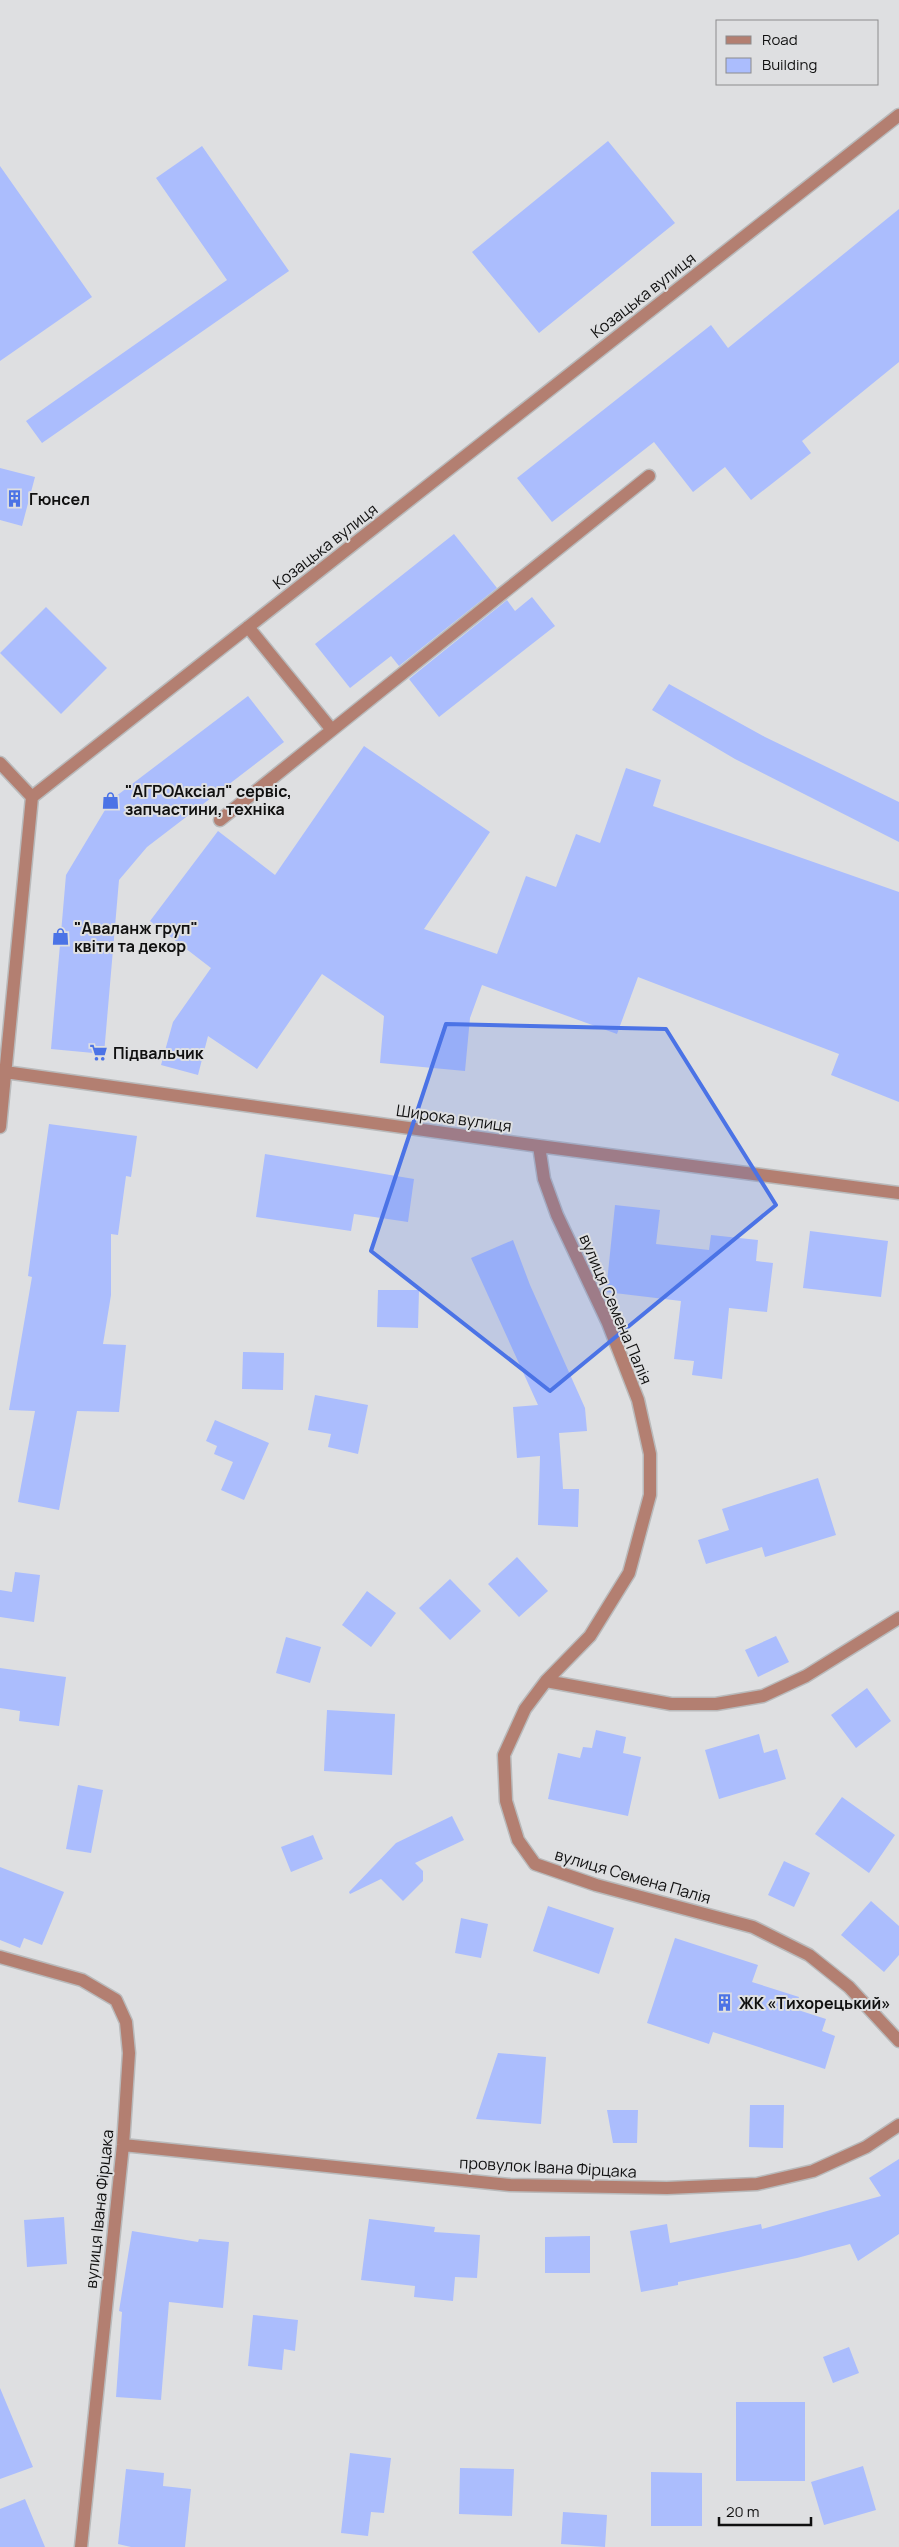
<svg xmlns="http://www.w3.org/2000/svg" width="899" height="2547" font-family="Manrope,sans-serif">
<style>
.building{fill:#abbdfd}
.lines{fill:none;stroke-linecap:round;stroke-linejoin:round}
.minor-casing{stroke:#b9babb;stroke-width:15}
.minor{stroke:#b37f71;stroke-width:12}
.marked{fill:#4b73e6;fill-opacity:0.2;stroke:#4b73e6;stroke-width:4;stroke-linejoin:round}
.labels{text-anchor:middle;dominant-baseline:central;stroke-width:4;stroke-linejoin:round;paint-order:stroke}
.street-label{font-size:16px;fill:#101010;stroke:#dedfe1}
.poi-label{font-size:16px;font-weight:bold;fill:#101010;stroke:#dedfe1;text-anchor:start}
</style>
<rect width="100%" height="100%" fill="#dedfe1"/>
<path class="building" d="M 608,141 L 675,223 L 539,333 L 472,252 Z
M 202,146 L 289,271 L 42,443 L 26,421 L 227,280 L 156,178 Z
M 0,166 L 92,297 L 0,361 Z
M 899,209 L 899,362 L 802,441 L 811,453 L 751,500 L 725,467 L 693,492 L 654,442 L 552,522 L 517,478 L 711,325 L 728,348 Z
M 0,468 L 35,477 L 22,526 L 0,520 Z
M 454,534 L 497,588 L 399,666 L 391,656 L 350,688 L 315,644 Z
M 532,597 L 555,626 L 439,717 L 409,679 L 507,600 L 515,611 Z
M 46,607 L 107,668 L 61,714 L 0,653 Z
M 669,684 L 765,737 L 899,802 L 899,842 L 735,759 L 652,710 Z
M 248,696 L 284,742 L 147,847 L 119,880 L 104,1054 L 51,1049 L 66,875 L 111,800 Z
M 364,746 L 490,832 L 424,929 L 497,954 L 526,876 L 556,887 L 576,834 L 600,843 L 626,768 L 661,780 L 653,806 L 899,892 L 899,1102 L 831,1075 L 839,1054 L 638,977 L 617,1034 L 482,985 L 470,1018 L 465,1071 L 380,1063 L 384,1016 L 322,974 L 257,1069 L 208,1036 L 198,1075 L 161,1065 L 173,1022 L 211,968 L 150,921 L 218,831 L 275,875 Z
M 49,1124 L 137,1136 L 131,1177 L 126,1176 L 118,1235 L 111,1234 L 111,1295 L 103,1344 L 126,1345 L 119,1412 L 77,1411 L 59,1510 L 18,1502 L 35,1411 L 9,1410 L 32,1277 L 28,1276 Z
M 265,1154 L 414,1179 L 408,1222 L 354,1214 L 351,1231 L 256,1217 Z
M 615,1205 L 660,1210 L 656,1244 L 709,1250 L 711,1235 L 758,1240 L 756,1261 L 773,1263 L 767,1312 L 729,1308 L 722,1379 L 692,1375 L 694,1361 L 674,1359 L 681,1301 L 606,1292 Z
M 810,1231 L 888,1241 L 881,1297 L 803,1288 Z
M 513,1240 L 530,1285 L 585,1408 L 587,1431 L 559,1433 L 563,1489 L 579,1489 L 578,1527 L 538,1525 L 540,1456 L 517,1458 L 513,1407 L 538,1405 L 471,1258 Z
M 378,1290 L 419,1290 L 418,1328 L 377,1327 Z
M 243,1352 L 284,1353 L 283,1390 L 242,1389 Z
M 315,1395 L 368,1405 L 358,1454 L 328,1447 L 331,1434 L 308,1430 Z
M 215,1420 L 269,1443 L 244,1500 L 221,1490 L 233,1462 L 214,1454 L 217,1446 L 206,1441 Z
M 818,1478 L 836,1535 L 765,1557 L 762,1547 L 706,1564 L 698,1540 L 729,1530 L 722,1509 Z
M 517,1557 L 548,1591 L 519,1617 L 488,1584 Z
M 15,1572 L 40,1575 L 34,1622 L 0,1617 L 0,1590 L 12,1592 Z
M 450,1579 L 481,1611 L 450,1640 L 419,1608 Z
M 367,1591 L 396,1613 L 371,1647 L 342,1625 Z
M 776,1636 L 789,1662 L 758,1677 L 745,1650 Z
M 286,1637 L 321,1647 L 310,1683 L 276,1673 Z
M 0,1668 L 66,1677 L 59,1726 L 19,1721 L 20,1711 L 0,1708 Z
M 867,1688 L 891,1721 L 856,1748 L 831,1715 Z
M 327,1710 L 395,1714 L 392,1775 L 324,1771 Z
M 596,1730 L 626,1737 L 623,1753 L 641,1757 L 628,1816 L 548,1799 L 558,1753 L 580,1758 L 583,1747 L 592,1748 Z
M 759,1734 L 764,1753 L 777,1749 L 786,1779 L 719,1799 L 705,1750 Z
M 78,1785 L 103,1790 L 91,1853 L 66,1849 Z
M 842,1797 L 895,1835 L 869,1873 L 815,1834 Z
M 452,1816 L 464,1840 L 415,1863 L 423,1871 L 423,1881 L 403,1901 L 381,1879 L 350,1894 L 349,1892 L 396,1843 Z
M 313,1835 L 323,1859 L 291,1872 L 281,1847 Z
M 784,1861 L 810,1873 L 794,1907 L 768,1895 Z
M 0,1867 L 64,1892 L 42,1945 L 24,1938 L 20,1948 L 0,1940 Z
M 871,1901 L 899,1926 L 899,1955 L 884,1972 L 841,1935 Z
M 548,1906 L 614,1928 L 599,1974 L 533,1951 Z
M 461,1918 L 488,1924 L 481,1958 L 455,1953 Z
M 675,1938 L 758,1965 L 752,1982 L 799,1997 L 795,2009 L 826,2019 L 822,2031 L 835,2036 L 825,2069 L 713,2032 L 709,2044 L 647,2023 Z
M 498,2053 L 546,2057 L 541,2124 L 476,2119 Z
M 750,2105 L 784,2105 L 783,2148 L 749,2147 Z
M 607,2110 L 638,2110 L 637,2143 L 613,2143 Z
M 899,2159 L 899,2234 L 858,2261 L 850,2244 L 797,2258 L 678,2282 L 678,2285 L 641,2292 L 630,2231 L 667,2224 L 670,2243 L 761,2224 L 762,2229 L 881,2196 L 869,2178 Z
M 64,2217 L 67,2264 L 27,2267 L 24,2220 Z
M 369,2219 L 435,2227 L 434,2232 L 480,2235 L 477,2278 L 455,2277 L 453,2301 L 414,2297 L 415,2286 L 361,2280 Z
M 132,2231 L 198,2242 L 199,2239 L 229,2242 L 223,2308 L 169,2302 L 161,2400 L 116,2397 L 122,2312 L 119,2311 Z
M 590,2236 L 590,2273 L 545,2273 L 545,2237 Z
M 253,2315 L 298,2320 L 295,2351 L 284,2349 L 282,2370 L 248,2366 Z
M 849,2347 L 859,2373 L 833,2383 L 823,2357 Z
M 0,2388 L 33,2467 L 0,2479 Z
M 736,2402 L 805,2402 L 805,2481 L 736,2481 Z
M 350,2453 L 391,2458 L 384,2513 L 371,2512 L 368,2536 L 341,2533 Z
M 863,2466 L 876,2510 L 824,2525 L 811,2482 Z
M 460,2468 L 514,2469 L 512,2516 L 459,2514 Z
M 126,2469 L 164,2473 L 163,2486 L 191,2489 L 185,2547 L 131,2547 L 118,2544 Z
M 651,2472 L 702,2473 L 702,2526 L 651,2526 Z
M 25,2499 L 45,2547 L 0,2547 L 0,2509 Z
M 563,2512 L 607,2515 L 605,2547 L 561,2544 Z"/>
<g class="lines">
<defs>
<path id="minor" d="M 248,627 L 332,730 L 649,476
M 0,763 L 32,797
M 220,820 L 332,730
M 5,1072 L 539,1146 L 899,1193
M 0,1127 L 32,797 L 899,115
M 539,1146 L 544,1179 L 557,1215 L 608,1323 L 638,1400 L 650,1454 L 650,1495 L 629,1573 L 590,1636 L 546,1681 L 525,1709 L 504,1755 L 506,1801 L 518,1840 L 535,1864 L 596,1885 L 753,1927 L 809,1955 L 849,1987 L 899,2041
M 546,1681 L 671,1704 L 716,1704 L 763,1696 L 806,1676 L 899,1618
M 0,1957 L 82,1980 L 116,2000 L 126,2022 L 129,2053 L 123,2145 L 81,2547
M 123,2145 L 510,2185 L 667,2188 L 757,2184 L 813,2171 L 866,2147 L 899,2125"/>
</defs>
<use href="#minor" class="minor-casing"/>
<use href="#minor" class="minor"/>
</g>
<path class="marked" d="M 446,1024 L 666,1029 L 776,1205 L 550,1391 L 371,1251 Z"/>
<defs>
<symbol id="building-bare" viewBox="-9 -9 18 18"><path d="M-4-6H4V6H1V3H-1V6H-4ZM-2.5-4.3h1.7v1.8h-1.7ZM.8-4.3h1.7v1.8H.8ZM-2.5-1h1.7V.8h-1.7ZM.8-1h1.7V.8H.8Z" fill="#4b73e6" stroke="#dedfe1" stroke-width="2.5" paint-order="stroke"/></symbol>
<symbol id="shop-bare" viewBox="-9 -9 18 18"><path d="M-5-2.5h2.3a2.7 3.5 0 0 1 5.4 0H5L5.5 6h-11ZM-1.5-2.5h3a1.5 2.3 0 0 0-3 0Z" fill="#4b73e6" stroke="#dedfe1" stroke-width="2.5" paint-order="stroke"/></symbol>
<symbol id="supermarket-bare" viewBox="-9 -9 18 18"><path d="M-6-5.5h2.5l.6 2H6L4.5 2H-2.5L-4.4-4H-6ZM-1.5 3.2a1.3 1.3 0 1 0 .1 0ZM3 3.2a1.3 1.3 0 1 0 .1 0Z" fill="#4b73e6" stroke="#dedfe1" stroke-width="2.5" paint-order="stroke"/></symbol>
</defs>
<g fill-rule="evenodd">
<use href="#building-bare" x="2" y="486" width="25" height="25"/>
<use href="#shop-bare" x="98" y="788" width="25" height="25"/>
<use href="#shop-bare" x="48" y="924" width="25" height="25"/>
<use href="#supermarket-bare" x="86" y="1040" width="25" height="25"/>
<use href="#building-bare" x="712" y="1990" width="25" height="25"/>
</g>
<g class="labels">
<g class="street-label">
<text transform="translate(643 295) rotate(-38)">Козацька вулиця</text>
<text transform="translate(325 546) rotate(-38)">Козацька вулиця</text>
<text transform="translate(454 1118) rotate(8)">Широка вулиця</text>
<text transform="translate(616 1309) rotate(67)">вулиця Семена Палія</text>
<text transform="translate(633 1876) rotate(16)">вулиця Семена Палія</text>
<text transform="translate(548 2167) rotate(3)">провулок Івана Фірцака</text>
<text transform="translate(99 2209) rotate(-84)">вулиця Івана Фірцака</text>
</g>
<g class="poi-label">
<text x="29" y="499">Гюнсел</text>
<text x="125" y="791">"АГРОАксіал" сервіс,<tspan x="125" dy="18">запчастини, техніка</tspan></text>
<text x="74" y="928">"Аваланж груп"<tspan x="74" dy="18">квіти та декор</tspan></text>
<text x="113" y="1053">Підвальчик</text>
<text x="739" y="2003">ЖК «Тихорецький»</text>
</g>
</g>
<rect x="716" y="20" width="162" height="65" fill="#dedfe1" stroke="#8c8c8d"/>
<rect x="726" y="36" width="25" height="8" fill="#b37f71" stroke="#8c8c8d"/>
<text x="762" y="45" font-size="15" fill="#101010">Road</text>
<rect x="726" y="58" width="25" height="15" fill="#abbdfd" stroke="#8c8c8d"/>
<text x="762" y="70" font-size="15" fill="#101010">Building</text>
<path d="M719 2517v8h92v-8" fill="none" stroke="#101010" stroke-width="2.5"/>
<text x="726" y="2517" font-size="15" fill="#101010" stroke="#dedfe1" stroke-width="4" paint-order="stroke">20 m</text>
</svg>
